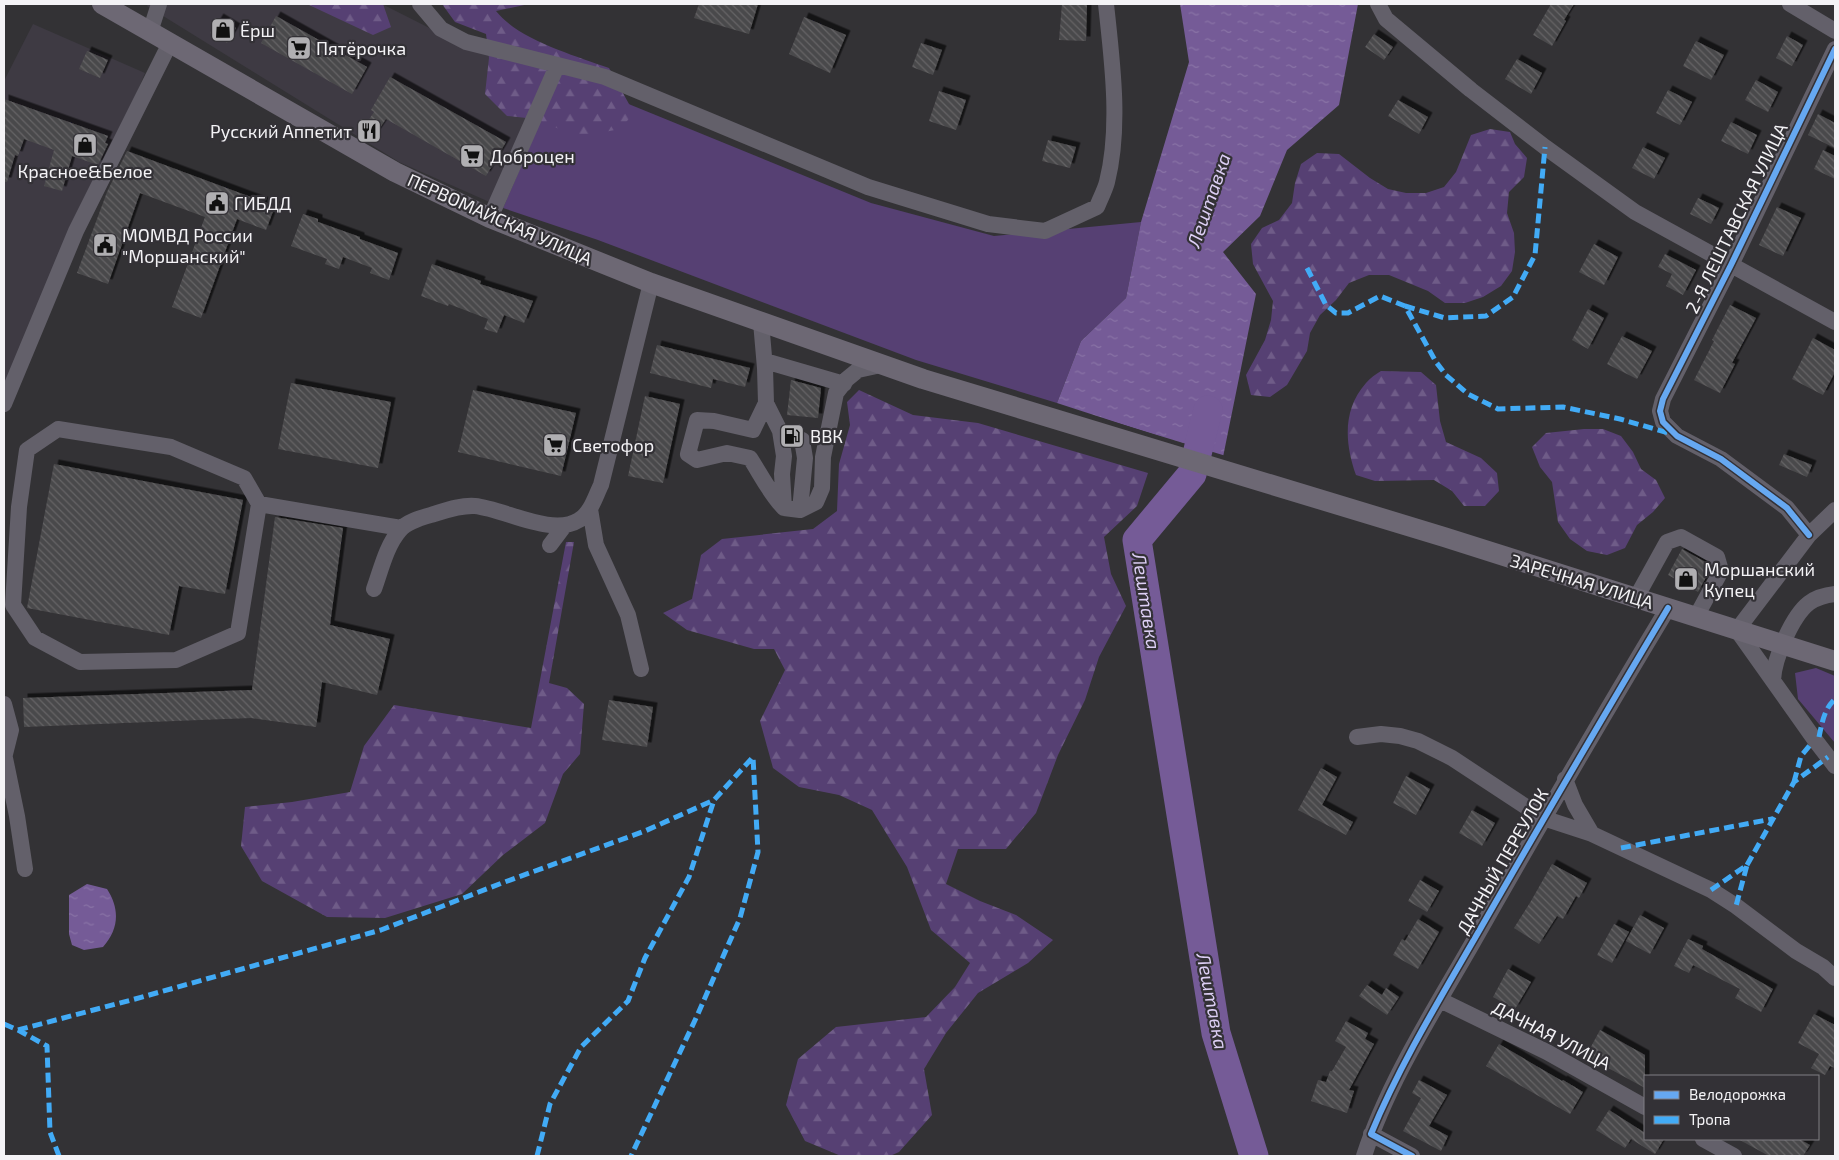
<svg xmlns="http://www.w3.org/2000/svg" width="1839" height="1160" font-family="'Exo 2',sans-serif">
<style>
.built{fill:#3e3a43}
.grass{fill:#564073}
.forest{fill:url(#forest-firs)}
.water{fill:url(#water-ripples)}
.pier{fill:#333235}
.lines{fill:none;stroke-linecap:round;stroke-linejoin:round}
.river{stroke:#755b97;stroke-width:29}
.building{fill:url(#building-back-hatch);filter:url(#shadow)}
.minor{stroke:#63606a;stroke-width:16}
.major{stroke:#6d6874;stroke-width:20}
.quiet{stroke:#42abf6;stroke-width:5;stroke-dasharray:10 5;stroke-linecap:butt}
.cycleway-casing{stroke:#333136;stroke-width:9}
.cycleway{stroke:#66a8f1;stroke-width:6}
.labels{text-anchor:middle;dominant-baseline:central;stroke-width:4.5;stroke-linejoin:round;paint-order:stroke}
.poi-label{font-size:18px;fill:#f4f3f6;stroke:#333136;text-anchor:start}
.street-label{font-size:18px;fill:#f4f3f6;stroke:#333136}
.water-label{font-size:19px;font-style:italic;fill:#ddcff5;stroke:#333136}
</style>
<defs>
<pattern id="forest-firs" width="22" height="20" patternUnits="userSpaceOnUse" patternTransform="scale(1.25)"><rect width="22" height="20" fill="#564073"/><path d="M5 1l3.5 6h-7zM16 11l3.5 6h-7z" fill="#6f5c88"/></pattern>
<pattern id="water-ripples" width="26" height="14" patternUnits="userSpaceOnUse" patternTransform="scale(1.25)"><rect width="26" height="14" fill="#755b97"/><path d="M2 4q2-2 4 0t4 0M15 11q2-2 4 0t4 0" fill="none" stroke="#8973a6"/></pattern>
<pattern id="building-back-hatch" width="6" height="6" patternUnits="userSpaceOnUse" patternTransform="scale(1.25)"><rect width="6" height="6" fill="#4a494b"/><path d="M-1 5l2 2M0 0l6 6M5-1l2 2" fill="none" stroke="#656466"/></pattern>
<filter id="shadow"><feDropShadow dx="4.5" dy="-4.5" stdDeviation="0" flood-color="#0009"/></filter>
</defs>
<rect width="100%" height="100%" fill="#333235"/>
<path class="built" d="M 148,4 L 382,4 L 463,45 L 560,76 L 503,208 L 399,162 L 147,6 Z
M 33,24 L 145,73 L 59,281 L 4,403 L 4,81 Z"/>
<path class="grass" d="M 560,76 L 871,203 L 994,236 L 1141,222 L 1126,298 L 1081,341 L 1057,403 L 916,360 L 598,240 L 503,208 Z
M 1816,668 L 1835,676 L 1835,743 L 1798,699 L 1795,673 Z"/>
<path class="forest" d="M 307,4 L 383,4 L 391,27 L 373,35 Z
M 442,4 L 529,4 L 496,11 C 519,40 574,55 609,68 L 634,113 L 620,129 L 578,137 L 536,119 L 507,116 L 485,94 L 489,58 L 486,34 L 455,22 Z
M 1490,129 L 1510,132 L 1515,144 L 1527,158 L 1524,177 L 1509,192 L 1507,213 L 1514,233 L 1515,252 L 1512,271 L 1501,286 L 1483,297 L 1465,303 L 1445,303 L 1428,291 L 1389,275 L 1369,275 L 1349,283 L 1336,300 L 1320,315 L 1310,333 L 1307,351 L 1287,385 L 1270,397 L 1251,395 L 1246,375 L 1265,340 L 1271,320 L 1273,301 L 1253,264 L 1251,244 L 1262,228 L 1279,220 L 1292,203 L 1295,183 L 1301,164 L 1317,153 L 1339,154 L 1370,178 L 1388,189 L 1406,193 L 1426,193 L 1444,187 L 1456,172 L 1471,135 Z
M 1381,371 L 1421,372 L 1436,385 L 1440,421 L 1446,442 L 1481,458 L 1497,473 L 1499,491 L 1485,506 L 1464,506 L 1452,491 L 1434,480 L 1375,481 L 1356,475 C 1345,444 1342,410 1366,383 C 1370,378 1376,374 1381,371 Z
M 859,390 L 913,415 L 978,423 L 1148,473 L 1137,506 L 1104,537 L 1111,574 L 1126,606 L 1099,657 L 1085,700 L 1058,755 L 1036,813 L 1006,849 L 958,849 L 946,884 L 980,901 L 1016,915 L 1053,940 L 1028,963 L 978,993 L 946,1033 L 924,1069 L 932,1115 L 899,1152 L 890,1156 L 841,1156 L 805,1141 L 786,1105 L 798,1059 L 836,1027 L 926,1017 L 955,987 L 970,963 L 931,930 L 907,867 L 872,810 L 839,795 L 799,787 L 773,768 L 760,721 L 785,670 L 774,649 L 754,649 L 687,630 L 663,613 L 692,599 L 701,555 L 722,539 L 813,529 L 837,511 L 839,464 L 850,425 L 847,402 Z
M 1584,429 L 1603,429 L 1621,436 L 1633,452 L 1641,469 L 1656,480 L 1665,498 L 1653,512 L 1637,525 L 1625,548 L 1607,555 L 1587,551 L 1570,539 L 1558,522 L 1552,482 L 1540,467 L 1532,447 L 1546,433 Z
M 566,542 L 574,542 L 549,683 L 567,688 L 584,704 L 580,754 L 563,774 L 545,823 L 503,855 L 462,894 L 385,918 L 327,917 L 262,881 L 241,846 L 245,807 L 292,802 L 350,792 L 364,746 L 394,705 L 531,728 Z"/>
<path class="water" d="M 1180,4 L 1358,4 L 1339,105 L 1287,150 L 1260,216 L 1223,252 L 1256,294 L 1223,457 L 1057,403 L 1081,341 L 1126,298 L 1141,222 L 1189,62 Z
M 87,884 L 107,889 C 120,909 119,929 103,947 L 84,950 L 72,945 L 69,934 L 69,895 Z"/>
<path class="pier" d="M 1055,404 L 1226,456 L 1225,458 L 1222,460 Z"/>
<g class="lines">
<path class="river" d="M 1208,410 L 1192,474 L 1137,540 L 1216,1033 L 1254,1156"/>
</g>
<path class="building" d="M 699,4 L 758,4 L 749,34 L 694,18 Z
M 1062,4 L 1087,4 L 1086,41 L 1059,40 Z
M 1551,4 L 1574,4 L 1564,20 L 1566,21 L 1552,46 L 1533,35 Z
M 276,16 L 367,67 L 352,94 L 261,43 Z
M 804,17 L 846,35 L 830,73 L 789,54 Z
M 219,18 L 236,28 L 227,43 L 210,33 Z
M 1374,34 L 1393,47 L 1384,60 L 1365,47 Z
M 1787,36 L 1803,45 L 1792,66 L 1776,58 Z
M 1696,41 L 1724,55 L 1711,80 L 1683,66 Z
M 921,43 L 942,50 L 933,75 L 912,67 Z
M 87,51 L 108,60 L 100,78 L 79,69 Z
M 1517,59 L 1542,73 L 1531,94 L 1505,79 Z
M 390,77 L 506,142 L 486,176 L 386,119 L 373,138 L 362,130 L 374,112 L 371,110 Z
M 1756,80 L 1778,92 L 1768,112 L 1745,100 Z
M 1668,90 L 1692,102 L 1680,125 L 1656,113 Z
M 939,91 L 966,100 L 956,130 L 929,121 Z
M 4,99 L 108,136 L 105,143 L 108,144 L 98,165 L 72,156 L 62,191 L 44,186 L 54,150 L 24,139 L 18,156 L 15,155 L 7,182 L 4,182 Z
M 1398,100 L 1428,117 L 1419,134 L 1388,116 Z
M 1818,114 L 1835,123 L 1835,148 L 1808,135 Z
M 1731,122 L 1757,135 L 1748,154 L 1721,141 Z
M 1048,140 L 1076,147 L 1070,168 L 1042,161 Z
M 1643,147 L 1665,158 L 1654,179 L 1632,168 Z
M 1823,150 L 1835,156 L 1835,179 L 1814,169 Z
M 127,151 L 275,206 L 266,230 L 237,219 L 201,318 L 172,307 L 205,217 L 140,193 L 108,284 L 77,273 L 107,192 Z
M 1698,198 L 1719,208 L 1711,224 L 1690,214 Z
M 1777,207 L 1801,218 L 1783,256 L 1759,245 Z
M 303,214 L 318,219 L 318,222 L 360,237 L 360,239 L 398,253 L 389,280 L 370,273 L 372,268 L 343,257 L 339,269 L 325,264 L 327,259 L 291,246 Z
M 1594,244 L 1618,257 L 1604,285 L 1579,272 Z
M 1665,254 L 1696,270 L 1683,295 L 1666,286 L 1672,274 L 1658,267 Z
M 432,264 L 481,281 L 480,284 L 533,301 L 524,323 L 504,315 L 497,333 L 484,329 L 488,319 L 449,304 L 448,306 L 421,296 Z
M 1730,305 L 1756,318 L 1732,363 L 1735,364 L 1720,393 L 1694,380 L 1714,341 L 1712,340 Z
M 1588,309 L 1604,318 L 1588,349 L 1572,340 Z
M 1622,336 L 1652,351 L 1637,379 L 1607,364 Z
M 1813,338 L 1835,350 L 1835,372 L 1823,395 L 1792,379 Z
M 657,345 L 750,368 L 745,387 L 713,379 L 711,388 L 650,373 Z
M 791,380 L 821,388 L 818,418 L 787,415 Z
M 291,383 L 391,402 L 378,468 L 278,449 Z
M 473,390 L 576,413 L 561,476 L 458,452 Z
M 645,396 L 680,404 L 663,483 L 628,476 Z
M 1784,454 L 1812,465 L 1807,477 L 1779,465 Z
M 54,464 L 243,500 L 225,594 L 179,586 L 169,635 L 27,608 Z
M 275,517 L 343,528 L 330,625 L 390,639 L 377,695 L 322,682 L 316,727 L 251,718 L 24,727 L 23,698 L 252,690 Z
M 1682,549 L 1709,564 L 1710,570 L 1698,592 L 1668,575 Z
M 609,700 L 653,707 L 647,747 L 602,740 Z
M 1321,768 L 1337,777 L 1322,805 L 1353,822 L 1346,835 L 1298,810 Z
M 1406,776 L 1430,789 L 1416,815 L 1393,803 Z
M 1472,810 L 1495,823 L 1482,846 L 1459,833 Z
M 1552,864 L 1587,883 L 1579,898 L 1576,896 L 1563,919 L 1557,916 L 1539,944 L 1514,928 L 1531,901 Z
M 1420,880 L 1439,891 L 1427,912 L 1408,901 Z
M 1640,915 L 1664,928 L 1650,954 L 1626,941 Z
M 1418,919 L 1439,932 L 1418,969 L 1393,955 L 1402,939 L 1405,941 Z
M 1614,924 L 1629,932 L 1612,963 L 1597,955 Z
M 1688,939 L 1703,946 L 1702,949 L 1773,989 L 1761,1012 L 1735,998 L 1740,989 L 1693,965 L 1689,973 L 1674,966 Z
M 1508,969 L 1531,982 L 1515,1009 L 1493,997 Z
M 1367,985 L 1382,995 L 1386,988 L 1399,997 L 1387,1015 L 1359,996 Z
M 1814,1014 L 1835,1025 L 1835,1068 L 1830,1066 L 1825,1075 L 1811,1068 L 1819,1054 L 1798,1043 Z
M 1346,1021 L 1368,1033 L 1365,1039 L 1374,1044 L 1349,1090 L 1354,1091 L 1347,1113 L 1311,1101 L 1318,1080 L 1326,1082 L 1330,1071 L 1332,1071 L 1346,1047 L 1335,1041 Z
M 1600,1030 L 1645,1055 L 1645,1088 L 1586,1056 Z
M 1499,1044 L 1562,1081 L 1563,1080 L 1583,1092 L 1570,1114 L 1486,1066 Z
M 1419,1080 L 1447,1095 L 1429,1126 L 1448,1136 L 1441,1151 L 1403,1131 L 1421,1098 L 1412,1093 Z
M 1609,1110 L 1645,1133 L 1645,1139 L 1664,1139 L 1655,1154 L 1631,1139 L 1625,1148 L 1596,1130 Z
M 1738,1139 L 1799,1139 L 1810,1145 L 1803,1156 L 1769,1156 Z"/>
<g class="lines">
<path class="minor" d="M 420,4 L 441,29 L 466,42 L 605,77 L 868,187 L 988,224 L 1045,231 L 1097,207 C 1100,199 1105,190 1107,182 C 1121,127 1112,60 1106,4
M 1378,4 L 1386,19 L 1471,90 L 1545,147 L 1635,212 L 1835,322
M 1790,4 L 1835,31
M 150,32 L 159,4
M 490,218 L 557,66
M 761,322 L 765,368 L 766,403 L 753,430 L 714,421 L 697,420 L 688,454 L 697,460 L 727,453 L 750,458 C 761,475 770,494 784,508 L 800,510 L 816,502 L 822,488 L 823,457 L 836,393 L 847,379 L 858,370 L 881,365
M 765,361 L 844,384
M 766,403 L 780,431 L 784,456 L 782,474 L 784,508
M 4,404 L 76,231 L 170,43
M 780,431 L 802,440 L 805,458 L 800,510
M 259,504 L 238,633 L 176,660 L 80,662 L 35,638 L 13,605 L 19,507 L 27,450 L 58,429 L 171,447 L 244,478 L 259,504 L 401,528
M 590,509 L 596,545 L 628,615 L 641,669
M 1835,510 L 1809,535 L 1737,630 L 1815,740 L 1835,766
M 1809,535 L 1787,508 L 1721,459 L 1677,436 L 1663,422 L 1660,411 L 1663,399 L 1731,265 L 1835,49
M 550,545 L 565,525
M 374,589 C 381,570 386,546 400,530 C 407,521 424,517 434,514 C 447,510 461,505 475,506 C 505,509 552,537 579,520 C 591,513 595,497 601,485 L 651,283
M 1636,598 L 1667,542 L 1681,537 L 1717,557 L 1721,571 L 1696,617
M 1773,680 C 1774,659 1792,616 1809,603 C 1817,597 1826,595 1835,594
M 4,704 L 11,730 L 4,758
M 1357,737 L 1381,734 L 1400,736 L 1418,741 L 1452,758 L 1543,818 L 1592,834 L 1575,805 L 1565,779
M 5,758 L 17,816 L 25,869
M 1592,834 L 1711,890 L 1736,906 L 1796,951 L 1823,967 L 1835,978
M 1440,1000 L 1547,1052 L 1645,1107
M 1371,1134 L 1412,1156
M 1703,1139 L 1734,1156
M 1364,1156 C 1388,1082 1433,1012 1472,944 C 1536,831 1601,719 1668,608"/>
<path class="major" d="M 102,4 L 395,172 L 490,218 L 651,283 L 923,379 L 1444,537 L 1835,661"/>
<path class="quiet" d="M 1307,268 L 1326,305 L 1336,313 L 1348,313 L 1380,296 L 1405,306 L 1436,362 L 1446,375 L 1468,394 L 1498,409 L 1563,407 L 1620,419 L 1672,434
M 1405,306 L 1445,318 L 1486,316 L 1513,297 L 1535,255 L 1545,147
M 1819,737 C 1822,723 1824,709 1835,699
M 1794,782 L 1801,756 L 1811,744
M 1621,848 L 1772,819
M 1747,865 L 1794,782 L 1828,757
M 1711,890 L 1747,865 L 1736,906
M 4,1024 L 18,1030 L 47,1046 L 50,1132 L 59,1156
M 18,1030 L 135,999 L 381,930 L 502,883 L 645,831 L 714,800 L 753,757 L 758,852 L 740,918 L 697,1016 L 631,1156
M 537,1156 L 550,1104 L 581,1047 L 628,1001 L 645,958 L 689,877 L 714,800"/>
<defs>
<path id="cycleway" d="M 1809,535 L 1787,508 L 1721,459 L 1677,436 L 1663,422 L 1660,411 L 1663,399 L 1731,265 L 1835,49
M 1412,1156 L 1371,1134 C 1400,1064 1441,997 1479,931 C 1541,823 1604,715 1668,608"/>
</defs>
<use href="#cycleway" class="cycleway-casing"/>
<use href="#cycleway" class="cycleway"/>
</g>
<defs>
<symbol id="shop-square" viewBox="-11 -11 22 22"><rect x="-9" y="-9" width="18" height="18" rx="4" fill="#b0afb2" stroke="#333136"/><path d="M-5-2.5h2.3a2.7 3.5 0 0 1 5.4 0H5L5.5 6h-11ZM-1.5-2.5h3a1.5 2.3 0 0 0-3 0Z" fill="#111"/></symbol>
<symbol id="supermarket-square" viewBox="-11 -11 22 22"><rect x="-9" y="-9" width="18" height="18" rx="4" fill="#b0afb2" stroke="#333136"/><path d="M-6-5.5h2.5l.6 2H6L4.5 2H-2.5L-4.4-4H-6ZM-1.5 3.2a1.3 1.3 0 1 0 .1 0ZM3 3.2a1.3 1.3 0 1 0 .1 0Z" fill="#111"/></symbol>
<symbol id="restaurant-square" viewBox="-11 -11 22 22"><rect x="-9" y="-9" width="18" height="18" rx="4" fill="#b0afb2" stroke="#333136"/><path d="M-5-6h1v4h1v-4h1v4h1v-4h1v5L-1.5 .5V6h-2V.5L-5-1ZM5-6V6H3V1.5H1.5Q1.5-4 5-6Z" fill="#111"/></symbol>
<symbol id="civic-square" viewBox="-11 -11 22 22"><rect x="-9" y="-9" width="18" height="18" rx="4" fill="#b0afb2" stroke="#333136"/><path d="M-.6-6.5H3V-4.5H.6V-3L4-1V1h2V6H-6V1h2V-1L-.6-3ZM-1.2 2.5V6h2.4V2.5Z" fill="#111"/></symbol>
<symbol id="fuel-square" viewBox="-11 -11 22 22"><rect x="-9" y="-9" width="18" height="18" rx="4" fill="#b0afb2" stroke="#333136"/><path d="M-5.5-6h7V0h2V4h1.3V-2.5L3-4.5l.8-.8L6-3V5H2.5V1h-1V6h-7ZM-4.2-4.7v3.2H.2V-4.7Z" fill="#111"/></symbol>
</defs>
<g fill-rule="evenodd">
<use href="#shop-square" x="209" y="16" width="28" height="28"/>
<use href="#supermarket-square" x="285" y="34" width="28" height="28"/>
<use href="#restaurant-square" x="355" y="117" width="28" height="28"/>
<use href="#shop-square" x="71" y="131" width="28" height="28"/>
<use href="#supermarket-square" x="458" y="142" width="28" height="28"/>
<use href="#civic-square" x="203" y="189" width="28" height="28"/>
<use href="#civic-square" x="91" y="231" width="28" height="28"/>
<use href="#fuel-square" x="778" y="422" width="28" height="28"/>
<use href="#supermarket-square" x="541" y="431" width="28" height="28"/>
<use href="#shop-square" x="1672" y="565" width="28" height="28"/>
</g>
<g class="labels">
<g class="poi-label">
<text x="240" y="30">Ёрш</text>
<text x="316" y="48">Пятёрочка</text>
<text x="352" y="131" text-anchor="end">Русский Аппетит</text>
<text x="490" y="156">Доброцен</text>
<text x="85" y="171" text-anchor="middle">Красное&amp;Белое</text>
<text x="234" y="203">ГИБДД</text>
<text x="122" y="235">МОМВД России<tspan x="122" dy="21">"Моршанский"</tspan></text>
<text x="810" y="436">ВВК</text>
<text x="572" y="445">Светофор</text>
<text x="1704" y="569">Моршанский<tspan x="1704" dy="21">Купец</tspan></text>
</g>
<g class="street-label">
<text transform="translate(1736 218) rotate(-64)">2-Я ЛЕШТАВСКАЯ УЛИЦА</text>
<text transform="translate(500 219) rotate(24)">ПЕРВОМАЙСКАЯ УЛИЦА</text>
<text transform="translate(1582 581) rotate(17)">ЗАРЕЧНАЯ УЛИЦА</text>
<text transform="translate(1502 861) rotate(-60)">ДАЧНЫЙ ПЕРЕУЛОК</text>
<text transform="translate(1552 1035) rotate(27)">ДАЧНАЯ УЛИЦА</text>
</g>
<g class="water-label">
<text transform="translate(1208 200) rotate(-71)">Лештавка</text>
<text transform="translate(1147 601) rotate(81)">Лештавка</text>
<text transform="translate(1213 1001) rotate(79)">Лештавка</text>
</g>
</g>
<rect width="1839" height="1160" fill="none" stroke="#f4f3f6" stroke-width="10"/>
<rect x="1644" y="1075" width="175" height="65" fill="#333136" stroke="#807f83"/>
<rect x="1654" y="1091" width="25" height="8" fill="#66a8f1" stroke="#807f83"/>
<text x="1689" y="1100" font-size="15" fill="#f4f3f6">Велодорожка</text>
<rect x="1654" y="1116" width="25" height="8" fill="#42abf6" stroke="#807f83"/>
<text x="1689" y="1125" font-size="15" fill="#f4f3f6">Тропа</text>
</svg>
